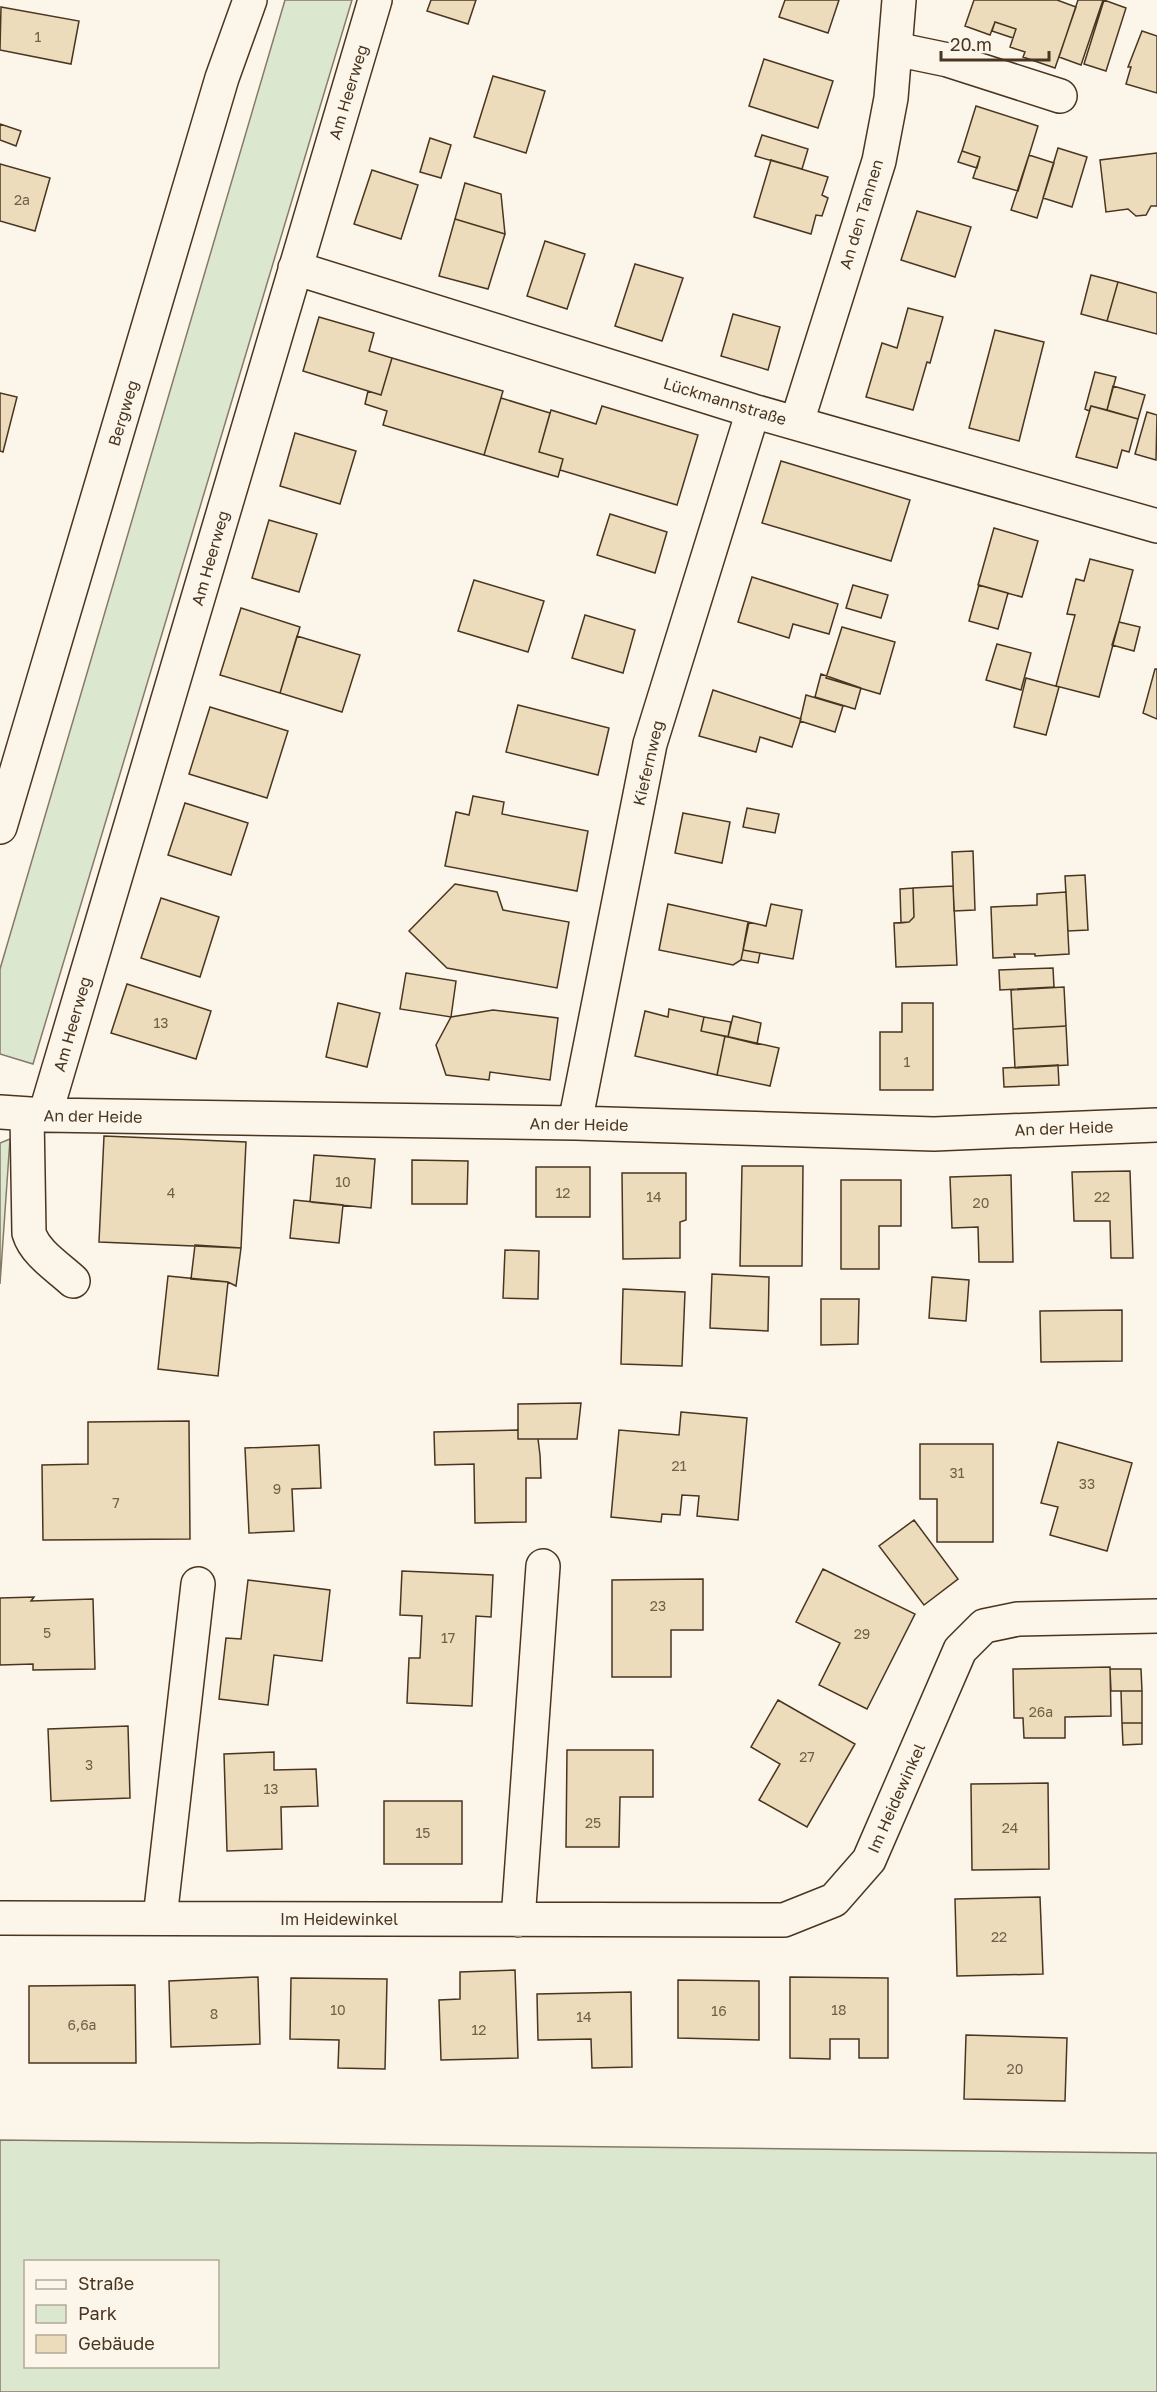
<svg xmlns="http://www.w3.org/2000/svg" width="1157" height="2392" font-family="'Golos Text',sans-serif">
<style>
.green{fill:#dce7d0;stroke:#887966;stroke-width:1.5;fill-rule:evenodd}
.building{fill:#ecdcbc;stroke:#4a3520;stroke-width:1.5}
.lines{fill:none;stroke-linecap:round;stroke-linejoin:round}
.minor-casing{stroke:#4a3520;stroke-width:36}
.major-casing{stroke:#4a3520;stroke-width:36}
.minor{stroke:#fbf6e9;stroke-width:33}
.major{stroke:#fbf6e9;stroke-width:33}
.labels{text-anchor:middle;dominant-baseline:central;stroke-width:4.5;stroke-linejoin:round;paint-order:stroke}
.number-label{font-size:14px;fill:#725f47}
.street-label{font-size:16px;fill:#4a3520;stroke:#fbf6e9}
</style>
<rect width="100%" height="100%" fill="#fbf6e9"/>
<path class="green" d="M 285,0 L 352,0 L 33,1064 L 0,1054 L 0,969 Z
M 10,1139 L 0,1284 L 0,1143 Z
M 0,2140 L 1157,2153 L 1157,2392 L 0,2392 ZM 26,2262 L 218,2262 L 218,2366 L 26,2366 Z"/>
<path class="building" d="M 431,0 L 476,0 L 468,24 L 427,11 Z
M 785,0 L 839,0 L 828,33 L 779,17 Z
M 974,0 L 1057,0 L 1076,7 L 1055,68 L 1023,57 L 1025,52 L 1010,47 L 1016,29 L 995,22 L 990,35 L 965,26 Z
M 1078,0 L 1103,0 L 1081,65 L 1059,57 Z
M 1104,0 L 1126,8 L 1106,71 L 1084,64 Z
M 1,7 L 79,21 L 71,64 L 0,50 Z
M 995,22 L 1016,29 L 1013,38 L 992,31 Z
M 1142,31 L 1157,36 L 1157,93 L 1126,84 L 1131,67 L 1128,67 Z
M 764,59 L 833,81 L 818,128 L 749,106 Z
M 493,76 L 545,91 L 526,153 L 474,137 Z
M 976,106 L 1038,126 L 1018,191 L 973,178 L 980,157 L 962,151 Z
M 0,124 L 21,131 L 16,146 L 0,140 Z
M 762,135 L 808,149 L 802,169 L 755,156 Z
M 430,138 L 451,145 L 441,178 L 420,172 Z
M 1058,148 L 1087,157 L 1072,207 L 1043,198 Z
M 962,151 L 980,157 L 977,168 L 958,162 Z
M 1157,153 L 1157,206 L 1151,206 L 1146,215 L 1136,216 L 1128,209 L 1106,212 L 1100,160 Z
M 1029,155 L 1054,163 L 1037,218 L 1011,210 Z
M 771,160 L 828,177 L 822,195 L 828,198 L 822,216 L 816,215 L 811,234 L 754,217 Z
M 0,164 L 50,178 L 35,231 L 0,221 Z
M 372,170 L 418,185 L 401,239 L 354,224 Z
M 465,183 L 501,194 L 505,234 L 455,219 Z
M 917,211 L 971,227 L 955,277 L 901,260 Z
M 455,219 L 505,234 L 488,289 L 439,276 Z
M 545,241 L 585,254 L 567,309 L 527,296 Z
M 635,264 L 683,278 L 662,341 L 615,326 Z
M 1091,275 L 1118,282 L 1107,321 L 1081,314 Z
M 1118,282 L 1157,293 L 1157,334 L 1107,321 Z
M 908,308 L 943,317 L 930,363 L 927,362 L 913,410 L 866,397 L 882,343 L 897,348 Z
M 733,314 L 780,327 L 768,370 L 721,356 Z
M 319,317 L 374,333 L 369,351 L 392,358 L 381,395 L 303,371 Z
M 995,330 L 1044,342 L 1019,441 L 969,428 Z
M 392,358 L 503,391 L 484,455 L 383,425 L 387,411 L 365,404 L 368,391 L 381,395 Z
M 1095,372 L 1116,377 L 1107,410 L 1091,406 L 1089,411 L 1085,409 Z
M 1113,386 L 1145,395 L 1138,419 L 1107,410 Z
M 0,393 L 17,397 L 3,452 L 0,451 Z
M 501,398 L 550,413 L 539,452 L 563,459 L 558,477 L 484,455 Z
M 602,406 L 698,435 L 677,505 L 560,470 L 563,459 L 539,452 L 551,410 L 596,424 Z
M 1091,406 L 1138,419 L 1129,452 L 1122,450 L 1117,468 L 1076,457 Z
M 1147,412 L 1157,415 L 1156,460 L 1135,454 Z
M 295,433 L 356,451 L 340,504 L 280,486 Z
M 781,461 L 910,500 L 891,561 L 762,523 Z
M 610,514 L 667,532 L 655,573 L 597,555 Z
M 269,520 L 317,534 L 299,592 L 252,578 Z
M 994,528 L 1038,541 L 1022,597 L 978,585 Z
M 1090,559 L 1133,570 L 1099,697 L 1056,686 L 1075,615 L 1067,614 L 1076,579 L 1084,581 Z
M 752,577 L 838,604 L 829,634 L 793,624 L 789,638 L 738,622 Z
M 474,580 L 544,601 L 528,652 L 458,631 Z
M 853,585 L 888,595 L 881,618 L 846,608 Z
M 979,585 L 1008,593 L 998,629 L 969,621 Z
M 241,608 L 300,627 L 280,693 L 220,675 Z
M 585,615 L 635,630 L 623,673 L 572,658 Z
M 1119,622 L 1140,627 L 1134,651 L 1112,645 Z
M 842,627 L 895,642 L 880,694 L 826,678 Z
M 297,636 L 360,655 L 342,712 L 280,693 Z
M 997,644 L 1031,653 L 1021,690 L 986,680 Z
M 1155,669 L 1157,669 L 1157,719 L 1143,713 Z
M 821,674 L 861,688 L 855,709 L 815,697 Z
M 1026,678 L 1059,687 L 1046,735 L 1014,727 Z
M 713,690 L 801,719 L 792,747 L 760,737 L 756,752 L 699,736 Z
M 806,695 L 843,706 L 835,732 L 800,721 Z
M 518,705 L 609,728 L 598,775 L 506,752 Z
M 210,707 L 288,731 L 267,798 L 189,774 Z
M 473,796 L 504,802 L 502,814 L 588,831 L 577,891 L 445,866 L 456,812 L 469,815 Z
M 185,803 L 248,823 L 231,875 L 168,855 Z
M 747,808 L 779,814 L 775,833 L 743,827 Z
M 683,813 L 730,822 L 722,863 L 675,853 Z
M 973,851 L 975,910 L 954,911 L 952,852 Z
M 1085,875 L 1088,930 L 1068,931 L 1065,876 Z
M 455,884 L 497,892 L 503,910 L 569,922 L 557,988 L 447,968 L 409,931 Z
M 953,886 L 957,965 L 896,967 L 894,923 L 909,922 L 914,917 L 913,888 Z
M 913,888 L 914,917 L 909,922 L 901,923 L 900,889 Z
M 1066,892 L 1069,954 L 1035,956 L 1035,954 L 1014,954 L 1015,957 L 993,958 L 991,907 L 1037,905 L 1037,894 Z
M 161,898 L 219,917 L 200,977 L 141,958 Z
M 668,904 L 749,922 L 741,960 L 733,965 L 659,950 Z
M 771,904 L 802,910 L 793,959 L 743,950 L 748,922 L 766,926 Z
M 743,950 L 760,953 L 758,963 L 741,960 Z
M 1053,968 L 1054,987 L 1000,990 L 999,970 Z
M 406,973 L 456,981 L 451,1017 L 400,1009 Z
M 127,984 L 211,1011 L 196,1059 L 111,1033 Z
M 1064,987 L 1066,1026 L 1013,1029 L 1011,990 Z
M 338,1003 L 380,1013 L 367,1067 L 326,1057 Z
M 902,1003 L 933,1003 L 933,1090 L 880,1090 L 880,1032 L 902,1032 Z
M 669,1009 L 704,1017 L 701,1031 L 725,1036 L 717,1075 L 635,1056 L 645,1011 L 668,1017 Z
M 493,1010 L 558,1018 L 550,1080 L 490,1072 L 489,1080 L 446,1075 L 436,1045 L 451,1017 Z
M 733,1016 L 761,1023 L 757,1044 L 728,1037 Z
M 704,1017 L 731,1022 L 728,1037 L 701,1031 Z
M 1066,1026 L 1068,1065 L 1015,1068 L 1013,1029 Z
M 725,1036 L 779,1048 L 770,1086 L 717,1075 Z
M 1058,1065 L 1059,1085 L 1004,1087 L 1003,1068 Z
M 104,1136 L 246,1142 L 241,1248 L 99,1242 Z
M 314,1155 L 375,1159 L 371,1208 L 310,1202 Z
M 412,1160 L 468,1161 L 467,1204 L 412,1204 Z
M 742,1166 L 803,1166 L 802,1266 L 740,1266 Z
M 536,1167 L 590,1167 L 590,1217 L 536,1217 Z
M 1130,1171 L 1133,1258 L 1111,1258 L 1110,1221 L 1074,1221 L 1072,1172 Z
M 622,1173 L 686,1173 L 686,1220 L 680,1222 L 680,1258 L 623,1259 Z
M 1011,1175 L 1013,1262 L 979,1262 L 978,1227 L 952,1228 L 950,1177 Z
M 841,1180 L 901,1180 L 901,1226 L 879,1226 L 879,1269 L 841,1269 Z
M 294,1200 L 343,1205 L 339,1243 L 290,1238 Z
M 195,1245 L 241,1248 L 236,1286 L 228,1282 L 191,1279 Z
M 505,1250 L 539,1251 L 538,1299 L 503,1298 Z
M 712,1274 L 769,1277 L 768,1331 L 710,1328 Z
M 168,1276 L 228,1282 L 218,1376 L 158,1369 Z
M 932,1277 L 969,1280 L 966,1321 L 929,1318 Z
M 623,1289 L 685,1292 L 682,1366 L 621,1364 Z
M 821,1299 L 859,1299 L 858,1344 L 821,1345 Z
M 1122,1310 L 1122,1361 L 1041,1362 L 1040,1311 Z
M 581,1403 L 577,1439 L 518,1439 L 518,1404 Z
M 681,1412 L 747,1418 L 738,1520 L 697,1516 L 699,1496 L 682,1495 L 680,1515 L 662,1514 L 661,1522 L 611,1517 L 619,1430 L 679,1435 Z
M 189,1421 L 190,1539 L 43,1540 L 42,1465 L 88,1464 L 88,1422 Z
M 518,1430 L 518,1439 L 538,1439 L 540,1455 L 541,1478 L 526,1478 L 526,1522 L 475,1523 L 474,1464 L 435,1465 L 434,1432 Z
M 1058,1442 L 1132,1463 L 1107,1551 L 1050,1535 L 1058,1507 L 1041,1503 Z
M 920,1444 L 993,1444 L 993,1542 L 937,1542 L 937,1499 L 920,1499 Z
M 319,1445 L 321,1488 L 292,1489 L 294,1531 L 249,1533 L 245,1448 Z
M 914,1520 L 958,1579 L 924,1605 L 879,1546 Z
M 823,1569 L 915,1614 L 867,1709 L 819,1685 L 840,1643 L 796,1622 Z
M 402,1571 L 493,1575 L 491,1617 L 476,1616 L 472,1706 L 407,1703 L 409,1658 L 420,1658 L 422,1616 L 400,1615 Z
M 703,1579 L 703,1630 L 671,1630 L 671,1677 L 612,1677 L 612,1580 Z
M 248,1580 L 330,1590 L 322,1661 L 274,1655 L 268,1705 L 219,1699 L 226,1638 L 241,1639 Z
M 34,1597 L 31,1601 L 93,1599 L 95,1669 L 33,1670 L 33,1664 L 0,1665 L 0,1598 Z
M 1110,1667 L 1111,1716 L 1065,1717 L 1065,1738 L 1024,1738 L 1023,1718 L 1014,1718 L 1013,1669 Z
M 1110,1669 L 1141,1669 L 1142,1691 L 1111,1691 Z
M 1121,1691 L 1142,1691 L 1142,1723 L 1122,1723 Z
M 778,1700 L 855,1744 L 807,1827 L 759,1800 L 780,1764 L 751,1747 Z
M 1122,1723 L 1142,1723 L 1142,1744 L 1123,1745 Z
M 128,1726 L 130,1798 L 51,1801 L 48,1729 Z
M 567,1750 L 653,1750 L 653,1797 L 620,1797 L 619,1847 L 566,1847 Z
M 274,1752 L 274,1770 L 316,1769 L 318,1806 L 281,1807 L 282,1849 L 227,1851 L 224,1754 Z
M 1048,1783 L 1049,1869 L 972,1870 L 971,1784 Z
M 384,1801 L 462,1801 L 462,1864 L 384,1864 Z
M 1040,1897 L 1043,1974 L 957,1976 L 955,1899 Z
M 515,1970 L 518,2058 L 441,2060 L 439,2000 L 460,1999 L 460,1972 Z
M 258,1977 L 260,2044 L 171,2047 L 169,1981 Z
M 790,1977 L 888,1978 L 888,2058 L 859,2058 L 859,2039 L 830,2039 L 830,2059 L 790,2058 Z
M 291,1978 L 387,1979 L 385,2069 L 338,2068 L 339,2040 L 290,2039 Z
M 678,1980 L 759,1981 L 759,2040 L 678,2038 Z
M 135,1985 L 136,2063 L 29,2063 L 29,1986 Z
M 631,1992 L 632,2067 L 592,2068 L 591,2039 L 538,2040 L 537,1994 Z
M 966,2035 L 1067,2038 L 1065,2101 L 964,2099 Z"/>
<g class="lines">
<defs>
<path id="minor" d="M 895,49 L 948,60 L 1060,96
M 295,268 L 753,411 L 1157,526
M 797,422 L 879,161 L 891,98 L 899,0
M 0,1112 L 45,1115 L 575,1123 L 934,1134 L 1157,1125
M 27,1115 L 29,1233 C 35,1253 58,1267 73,1281
M 45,1115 L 375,0
M 575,1123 L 650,744 L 753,411
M 0,1918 L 784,1920 L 834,1900 L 869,1860 L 960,1650 L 984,1626 L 1018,1619 L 1157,1616
M 160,1918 L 198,1584
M 518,1920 L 543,1566"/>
<path id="major" d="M 0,827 L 222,78 L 250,0"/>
</defs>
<use href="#minor" class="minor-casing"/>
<use href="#major" class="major-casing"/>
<use href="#minor" class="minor"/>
<use href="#major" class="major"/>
</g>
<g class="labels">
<g class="number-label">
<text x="38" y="36">1</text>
<text x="22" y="199">2a</text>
<text x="161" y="1022">13</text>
<text x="907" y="1061">1</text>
<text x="343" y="1181">10</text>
<text x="171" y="1192">4</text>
<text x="563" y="1192">12</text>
<text x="654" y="1196">14</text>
<text x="1102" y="1196">22</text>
<text x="981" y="1202">20</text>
<text x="679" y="1465">21</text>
<text x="957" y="1472">31</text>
<text x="1087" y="1483">33</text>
<text x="277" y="1488">9</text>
<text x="116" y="1502">7</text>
<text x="658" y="1605">23</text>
<text x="47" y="1632">5</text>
<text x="862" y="1633">29</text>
<text x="448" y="1637">17</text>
<text x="1041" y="1711">26a</text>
<text x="807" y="1756">27</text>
<text x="89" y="1764">3</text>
<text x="271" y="1788">13</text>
<text x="593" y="1822">25</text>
<text x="1010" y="1827">24</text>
<text x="423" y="1832">15</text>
<text x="999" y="1936">22</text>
<text x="338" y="2009">10</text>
<text x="839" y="2009">18</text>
<text x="719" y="2010">16</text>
<text x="214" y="2013">8</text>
<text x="584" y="2016">14</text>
<text x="82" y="2024">6,6a</text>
<text x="479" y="2029">12</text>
<text x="1015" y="2068">20</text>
</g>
<g class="street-label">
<text transform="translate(348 92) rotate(-73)">Am Heerweg</text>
<text transform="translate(861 214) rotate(-73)">An den Tannen</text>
<text transform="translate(725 401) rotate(17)">Lückmannstraße</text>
<text transform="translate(123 413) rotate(-73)">Bergweg</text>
<text transform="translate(210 558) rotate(-74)">Am Heerweg</text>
<text transform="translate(648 763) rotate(-77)">Kiefernweg</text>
<text transform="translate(72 1024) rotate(-74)">Am Heerweg</text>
<text transform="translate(93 1116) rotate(1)">An der Heide</text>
<text transform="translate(579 1124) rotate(1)">An der Heide</text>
<text transform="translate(1064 1128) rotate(-2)">An der Heide</text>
<text transform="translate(896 1798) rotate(-66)">Im Heidewinkel</text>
<text x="339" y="1919">Im Heidewinkel</text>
</g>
</g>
<rect x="24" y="2260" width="195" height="108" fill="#fbf6e9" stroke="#b4a999" stroke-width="1.5"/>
<rect x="36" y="2280" width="30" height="9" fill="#fbf6e9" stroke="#b4a999" stroke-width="1.5"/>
<text x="78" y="2290" font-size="18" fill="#4a3520">Straße</text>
<rect x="36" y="2305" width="30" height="18" fill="#dce7d0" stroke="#b4a999" stroke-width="1.5"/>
<text x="78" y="2320" font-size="18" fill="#4a3520">Park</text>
<rect x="36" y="2335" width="30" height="18" fill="#ecdcbc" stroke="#b4a999" stroke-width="1.5"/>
<text x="78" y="2350" font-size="18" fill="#4a3520">Gebäude</text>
<path d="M941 51v9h108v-9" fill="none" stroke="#4a3520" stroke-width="3"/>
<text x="950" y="51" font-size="18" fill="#4a3520" stroke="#fbf6e9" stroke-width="4.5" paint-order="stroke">20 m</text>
</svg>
